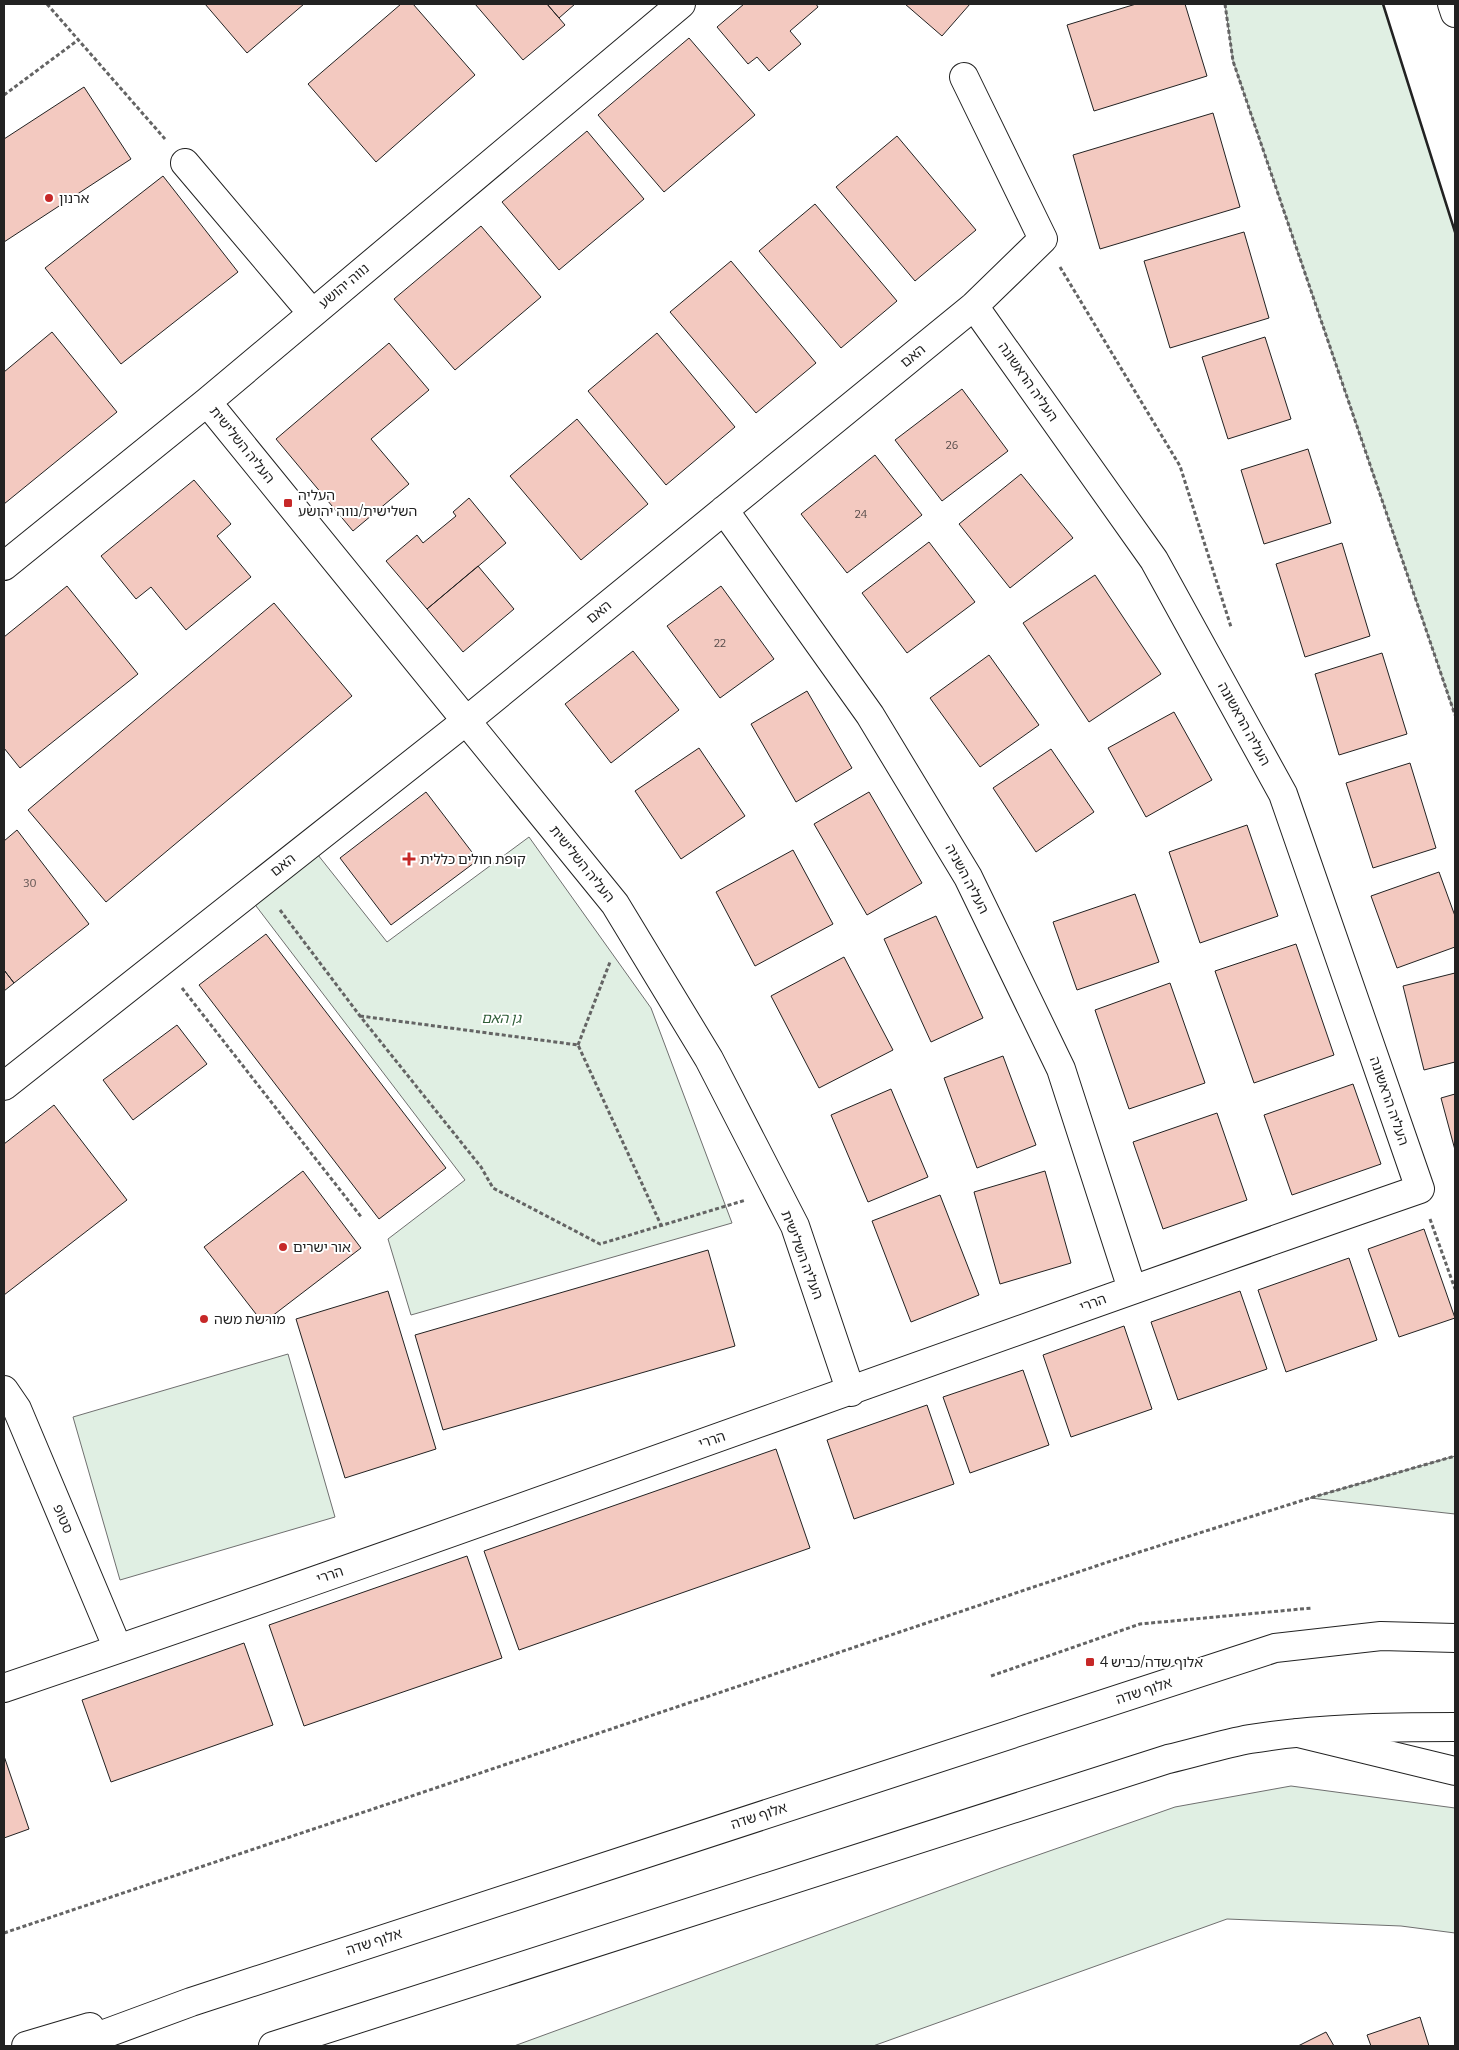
<svg xmlns="http://www.w3.org/2000/svg" width="1459" height="2050" font-family="Bitter,'Noto Sans Hebrew',serif">
<style>
.green{fill:#e0efe3;stroke:#6f6f6f}
.building{fill:#f3c9c0;stroke:#222}
.lines{fill:none;stroke-linecap:round;stroke-linejoin:round}
.street-casing{stroke:#222;stroke-width:30}
.secondary-casing{stroke:#222;stroke-width:30}
.highway-casing{stroke:#222;stroke-width:30}
.path{stroke:#646464;stroke-width:3;stroke-dasharray:4 2.5;stroke-linecap:butt}
.street{stroke:#fff;stroke-width:28}
.secondary{stroke:#fff;stroke-width:28}
.highway{stroke:#fff;stroke-width:28}
.wall{stroke:#222;stroke-width:2.5}
.poi-dot{fill:#c62828;stroke:#fff;stroke-width:2}
.labels{text-anchor:middle;dominant-baseline:central;stroke-width:4;stroke-linejoin:round;paint-order:stroke}
.number-label{font-size:11px;fill:#564c4a}
.poi-label{font-size:14px;fill:#222;stroke:#fff;text-anchor:start}
.street-label{font-size:14px;fill:#222;stroke:#fff}
.park-label{font-size:14px;font-style:italic;fill:#2f5e38;stroke:#fff}
</style>
<rect width="100%" height="100%" fill="#fff"/>
<path class="green" d="M 1225,4 L 1383,4 L 1455,232 L 1455,715 L 1233,61 Z
M 529,837 L 651,1008 L 732,1223 L 411,1315 L 388,1239 L 465,1180 L 253,902 L 318,855 L 387,942 Z
M 288,1354 L 335,1517 L 120,1580 L 73,1417 Z
M 1455,1456 L 1455,1514 L 1310,1498 Z
M 1291,1786 L 1455,1808 L 1455,1933 L 1401,1926 L 1227,1919 L 873,2046 L 514,2046 L 1001,1868 L 1175,1807 Z"/>
<path class="building" d="M 205,4 L 304,4 L 247,53 Z
M 401,4 L 413,4 L 475,75 L 376,162 L 308,84 Z
M 475,4 L 547,4 L 565,25 L 523,60 Z
M 547,4 L 575,4 L 559,18 Z
M 744,4 L 816,4 L 818,7 L 790,31 L 801,44 L 769,71 L 757,57 L 748,64 L 717,27 Z
M 905,4 L 970,4 L 942,36 Z
M 1136,4 L 1185,4 L 1207,76 L 1094,111 L 1067,25 Z
M 689,38 L 755,115 L 664,192 L 598,115 Z
M 84,87 L 131,159 L 4,242 L 4,139 Z
M 1213,113 L 1240,207 L 1100,249 L 1073,155 Z
M 587,131 L 644,199 L 559,270 L 502,202 Z
M 897,136 L 976,230 L 915,281 L 836,187 Z
M 163,176 L 238,272 L 121,364 L 45,268 Z
M 815,204 L 897,301 L 841,348 L 759,251 Z
M 481,226 L 541,297 L 455,370 L 394,299 Z
M 1244,232 L 1269,318 L 1170,348 L 1144,261 Z
M 731,261 L 816,363 L 756,413 L 670,312 Z
M 52,332 L 117,412 L 4,504 L 4,372 Z
M 657,333 L 735,427 L 666,485 L 588,391 Z
M 1265,337 L 1291,419 L 1228,439 L 1202,357 Z
M 389,343 L 429,390 L 371,439 L 409,484 L 353,531 L 276,439 Z
M 962,389 L 1008,451 L 942,501 L 895,440 Z
M 577,419 L 648,504 L 581,560 L 510,476 Z
M 1308,449 L 1331,523 L 1264,544 L 1241,470 Z
M 875,455 L 922,515 L 847,573 L 801,514 Z
M 1021,474 L 1073,538 L 1010,588 L 959,524 Z
M 194,480 L 231,524 L 217,536 L 251,577 L 186,630 L 151,587 L 136,599 L 101,556 Z
M 469,498 L 506,543 L 427,609 L 386,561 L 417,535 L 423,543 L 456,516 L 453,512 Z
M 929,542 L 975,602 L 907,653 L 862,593 Z
M 1342,543 L 1370,636 L 1305,657 L 1276,564 Z
M 478,566 L 514,609 L 463,652 L 427,609 Z
M 1095,575 L 1161,674 L 1089,722 L 1023,623 Z
M 67,586 L 138,674 L 20,768 L 4,748 L 4,637 Z
M 721,586 L 774,659 L 720,698 L 667,626 Z
M 274,603 L 352,696 L 106,902 L 28,810 Z
M 633,651 L 679,710 L 611,763 L 565,704 Z
M 1382,653 L 1407,734 L 1339,755 L 1315,674 Z
M 989,655 L 1039,725 L 980,767 L 930,698 Z
M 807,691 L 852,768 L 796,802 L 751,724 Z
M 1174,712 L 1212,780 L 1146,817 L 1108,748 Z
M 699,748 L 745,816 L 681,859 L 635,791 Z
M 1051,749 L 1094,812 L 1036,852 L 993,788 Z
M 1410,763 L 1436,848 L 1373,868 L 1346,783 Z
M 426,792 L 478,860 L 391,925 L 340,858 Z
M 869,792 L 922,883 L 867,915 L 814,824 Z
M 1247,825 L 1278,916 L 1200,943 L 1169,852 Z
M 17,830 L 89,924 L 14,983 L 4,970 L 4,841 Z
M 793,850 L 833,924 L 755,966 L 716,892 Z
M 1439,872 L 1455,916 L 1455,947 L 1397,968 L 1371,896 Z
M 1135,894 L 1159,962 L 1077,990 L 1053,922 Z
M 936,916 L 983,1018 L 931,1042 L 884,939 Z
M 266,934 L 446,1168 L 379,1219 L 199,985 Z
M 1296,944 L 1334,1055 L 1254,1083 L 1215,971 Z
M 844,957 L 893,1050 L 819,1088 L 771,996 Z
M 4,970 L 14,983 L 4,991 Z
M 1455,973 L 1455,1062 L 1424,1070 L 1403,986 Z
M 1170,983 L 1205,1083 L 1129,1109 L 1095,1010 Z
M 177,1025 L 207,1064 L 133,1120 L 103,1080 Z
M 1003,1056 L 1036,1145 L 977,1168 L 944,1078 Z
M 1353,1084 L 1381,1164 L 1292,1195 L 1264,1115 Z
M 891,1089 L 928,1177 L 868,1202 L 831,1115 Z
M 1455,1094 L 1455,1150 L 1441,1098 Z
M 54,1105 L 127,1200 L 4,1295 L 4,1144 Z
M 1217,1113 L 1247,1200 L 1163,1229 L 1133,1142 Z
M 303,1171 L 361,1248 L 263,1323 L 204,1247 Z
M 1045,1171 L 1071,1263 L 1000,1284 L 974,1192 Z
M 940,1195 L 979,1295 L 911,1322 L 872,1221 Z
M 1424,1229 L 1455,1318 L 1399,1337 L 1368,1249 Z
M 708,1250 L 735,1346 L 443,1430 L 415,1335 Z
M 1349,1258 L 1377,1340 L 1286,1372 L 1258,1290 Z
M 388,1291 L 436,1449 L 345,1478 L 296,1319 Z
M 1240,1291 L 1267,1369 L 1178,1400 L 1151,1322 Z
M 1124,1326 L 1152,1409 L 1071,1437 L 1043,1355 Z
M 1023,1370 L 1049,1445 L 970,1473 L 943,1397 Z
M 927,1405 L 954,1484 L 854,1519 L 827,1440 Z
M 776,1449 L 810,1548 L 519,1650 L 484,1551 Z
M 467,1556 L 502,1658 L 304,1726 L 269,1625 Z
M 244,1643 L 273,1725 L 111,1782 L 82,1700 Z
M 4,1756 L 29,1829 L 4,1838 Z
M 1420,2017 L 1429,2046 L 1371,2046 L 1367,2035 Z
M 1326,2032 L 1334,2046 L 1298,2046 Z"/>
<g class="lines">
<defs>
<path id="street" d="M 185,163 L 312,313
M 207,402 L 615,904 L 709,1059 L 795,1226 L 851,1392
M 724,510 L 870,715 L 968,877 L 1061,1069 L 1132,1289
M 4,566 L 207,402 L 681,4
M 4,1086 L 466,721 L 974,306 L 1043,239 L 964,77
M 4,1390 L 17,1409 L 118,1649
M 4,1688 C 478,1527 947,1353 1420,1189 L 1283,794 L 1154,560 L 974,306"/>
<path id="secondary" d="M 1452,4 L 1455,13
M 26,2046 L 90,2027
M 72,2046 L 191,2002 L 1275,1648 L 1381,1636 L 1455,1638
M 273,2046 L 1168,1759 C 1195,1753 1222,1744 1250,1739 C 1318,1728 1387,1727 1455,1727"/>
<path id="highway" d="M 1298,1733 L 1455,1771"/>
</defs>
<use href="#street" class="street-casing"/>
<use href="#secondary" class="secondary-casing"/>
<use href="#highway" class="highway-casing"/>
<path class="path" d="M 47,4 L 165,139
M 1225,4 L 1233,61 L 1455,715
M 4,95 L 78,40
M 1060,267 L 1180,466 L 1231,627
M 280,910 L 360,1016 L 481,1167 L 493,1188 L 600,1244 L 746,1200
M 182,988 L 362,1218
M 360,1016 L 578,1045 L 661,1225
M 578,1045 L 610,962
M 1430,1219 L 1455,1289
M 991,1676 L 1140,1624 L 1312,1608
M 4,1933 L 1111,1561 L 1310,1498 L 1455,1456"/>
<use href="#street" class="street"/>
<use href="#secondary" class="secondary"/>
<use href="#highway" class="highway"/>
<path class="wall" d="M 1383,4 L 1455,232"/>
</g>
<g class="poi-dot">
<circle cx="49" cy="198" r="5"/>
<rect x="283" y="498" width="10" height="10" rx="2.5"/>
<path d="M406.5 851.5h5v5h5v5h-5v5h-5v-5h-5v-5h5z"/>
<circle cx="283" cy="1247" r="5"/>
<circle cx="204" cy="1319" r="5"/>
<rect x="1085" y="1657" width="10" height="10" rx="2.5"/>
</g>
<g class="labels">
<g class="number-label">
<text x="952" y="445">26</text>
<text x="861" y="514">24</text>
<text x="720" y="643">22</text>
<text x="30" y="883">30</text>
</g>
<g class="poi-label">
<text x="59" y="198">ארנון</text>
<text x="298" y="495">העליה<tspan x="298" dy="16">השלישית/נווה יהושע</tspan></text>
<text x="420" y="859">קופת חולים כללית</text>
<text x="293" y="1247">אור ישרים</text>
<text x="214" y="1319">מורשת משה</text>
<text x="1100" y="1662">אלוף שדה/כביש 4</text>
</g>
<g class="street-label">
<text transform="translate(344 286) rotate(-40)">נווה יהושע</text>
<text transform="translate(913 356) rotate(-39)">האם</text>
<text transform="translate(1028 382) rotate(55)">העליה הראשונה</text>
<text transform="translate(242 445) rotate(51)">העליה השלישית</text>
<text transform="translate(599 612) rotate(-39)">האם</text>
<text transform="translate(1244 724) rotate(61)">העליה הראשונה</text>
<text transform="translate(582 864) rotate(51)">העליה השלישית</text>
<text transform="translate(283 865) rotate(-38)">האם</text>
<text transform="translate(967 879) rotate(62)">העליה השניה</text>
<text transform="translate(1389 1101) rotate(71)">העליה הראשונה</text>
<text transform="translate(802 1255) rotate(69)">העליה השלישית</text>
<text transform="translate(1093 1303) rotate(-20)">הררי</text>
<text transform="translate(712 1440) rotate(-19)">הררי</text>
<text transform="translate(63 1519) rotate(67)">סטופ</text>
<text transform="translate(330 1575) rotate(-19)">הררי</text>
<text transform="translate(1144 1691) rotate(-18)">אלוף שדה</text>
<text transform="translate(759 1816) rotate(-18)">אלוף שדה</text>
<text transform="translate(374 1942) rotate(-18)">אלוף שדה</text>
</g>
<g class="park-label">
<text x="501" y="1018">גן האם</text>
</g>
</g>
<rect width="1459" height="2050" fill="none" stroke="#222222" stroke-width="10"/>
</svg>
